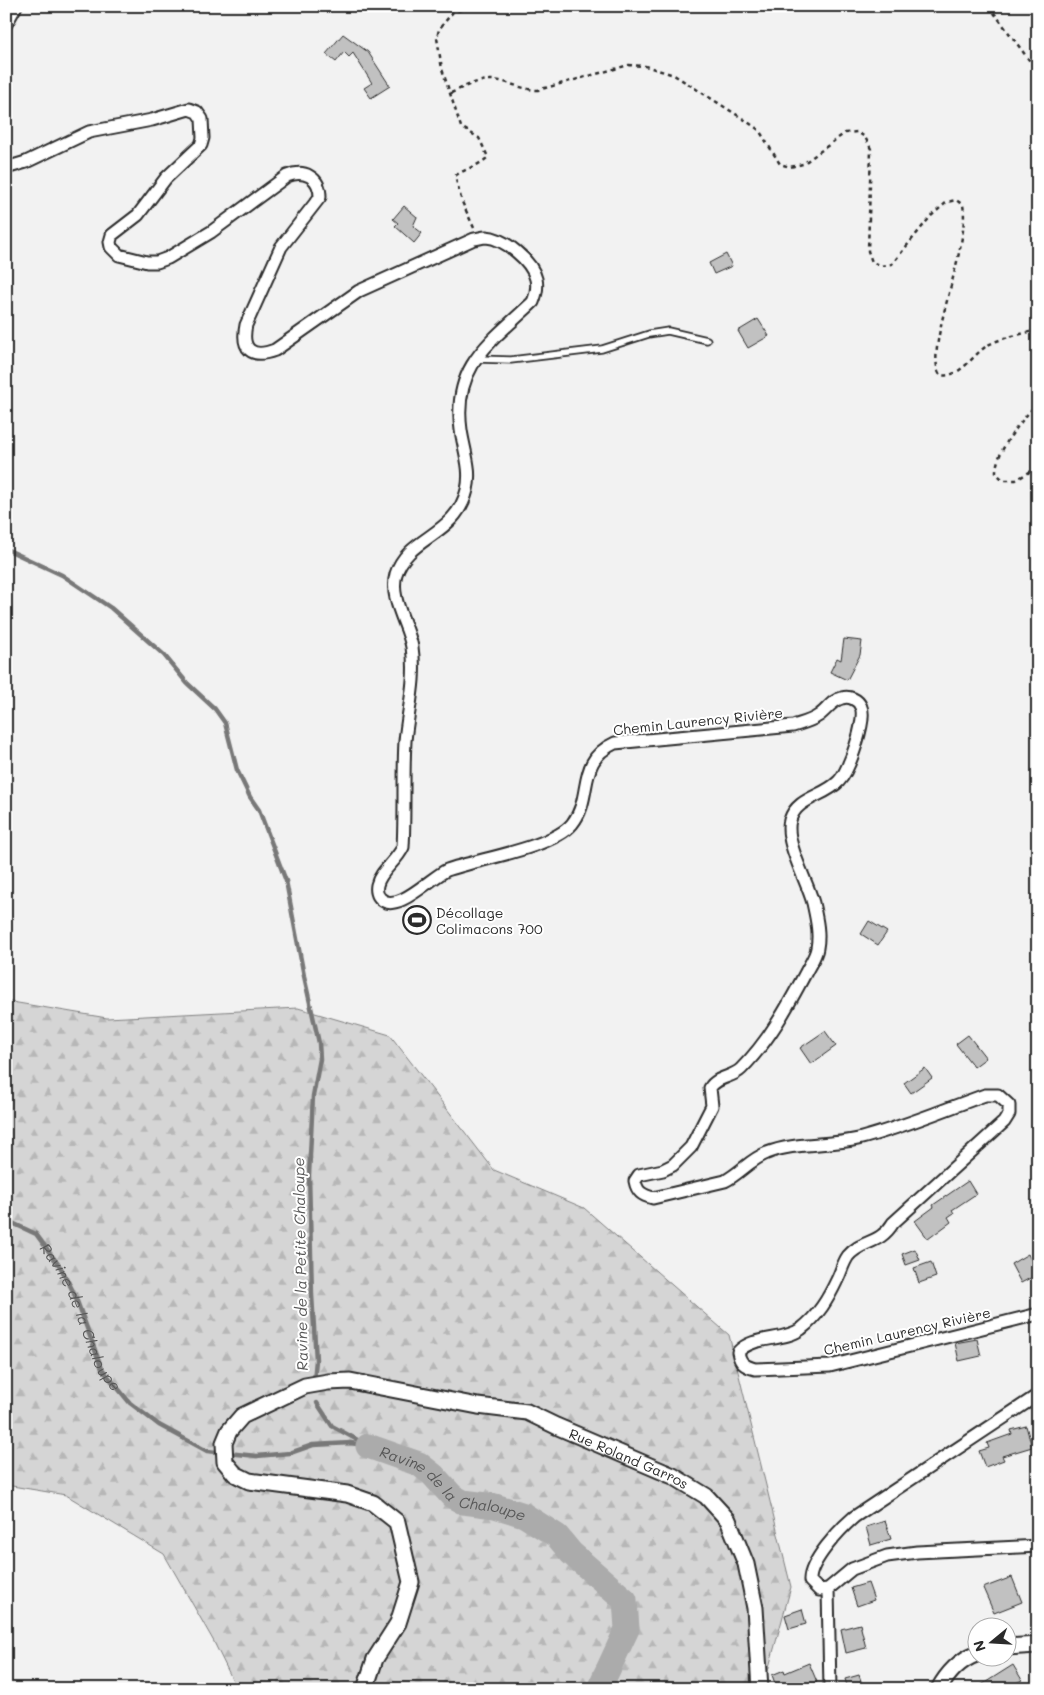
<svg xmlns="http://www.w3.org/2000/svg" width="1044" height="1695" font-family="Mali,sans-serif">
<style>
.forest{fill:url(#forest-firs);stroke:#808080}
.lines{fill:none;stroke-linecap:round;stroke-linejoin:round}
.stream{stroke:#787878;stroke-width:4.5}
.river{stroke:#ababab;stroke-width:25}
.building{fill:#c1c1c1;stroke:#2b2b2b}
.service-casing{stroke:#2b2b2b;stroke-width:9}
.minor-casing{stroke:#2b2b2b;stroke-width:15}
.secondary-casing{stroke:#2b2b2b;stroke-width:19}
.path{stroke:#2b2b2b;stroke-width:2.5;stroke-dasharray:4 4;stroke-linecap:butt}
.service{stroke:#fff;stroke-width:5.5}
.minor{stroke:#fff;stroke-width:11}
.secondary{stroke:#fff;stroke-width:15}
.labels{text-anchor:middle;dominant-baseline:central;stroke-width:4;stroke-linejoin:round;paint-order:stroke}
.street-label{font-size:14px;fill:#2b2b2b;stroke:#fff}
.poi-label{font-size:14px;fill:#2b2b2b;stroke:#fff;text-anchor:start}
.water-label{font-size:15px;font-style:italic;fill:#585858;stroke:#fff}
</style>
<defs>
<pattern id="forest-firs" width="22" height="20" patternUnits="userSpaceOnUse" patternTransform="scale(1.25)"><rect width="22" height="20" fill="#d5d5d5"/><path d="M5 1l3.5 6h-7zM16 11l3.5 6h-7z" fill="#b7b7b7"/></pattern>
</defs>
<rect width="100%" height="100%" fill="#f2f2f2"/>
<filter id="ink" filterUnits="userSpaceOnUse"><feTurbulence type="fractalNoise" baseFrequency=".02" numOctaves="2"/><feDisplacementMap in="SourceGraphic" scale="10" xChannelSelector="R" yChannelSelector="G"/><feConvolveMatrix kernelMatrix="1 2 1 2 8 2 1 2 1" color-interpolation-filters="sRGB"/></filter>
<g filter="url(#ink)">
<path class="forest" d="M 6,1001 L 107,1018 L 298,1008 L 390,1035 L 494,1170 L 584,1208 L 729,1335 L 791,1587 L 763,1689 L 237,1689 L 213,1640 L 164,1554 L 66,1495 L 6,1485 Z"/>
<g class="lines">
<g class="stream">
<path d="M 6,549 L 62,575 L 111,608 L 164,655 L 187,683 L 215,709 L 225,723 L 237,770 L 250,797 L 259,810 L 286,881 L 304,976 L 319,1043 L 320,1059 L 313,1096 L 309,1175 L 312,1295 L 316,1360 L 314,1381"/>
<path id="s1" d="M 6,1220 L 36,1234 L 61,1268 L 74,1293 L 102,1369 L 130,1403 L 159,1425 L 207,1451 L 257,1456 L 290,1453 L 313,1445 L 351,1443 L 368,1446"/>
<path d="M 317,1403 L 332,1426 L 363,1443"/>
</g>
<path class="river" id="s2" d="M 368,1446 L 419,1464 L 433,1475 L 452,1496 L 463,1502 L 495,1506 L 524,1515 L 557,1536 L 571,1553 L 625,1600 L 627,1629 L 599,1689"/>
</g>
<path class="building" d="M 343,34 L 368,52 L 390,86 L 371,98 L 364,88 L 372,83 L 353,53 L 349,57 L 344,52 L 336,62 L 326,54 Z
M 404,206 L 417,217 L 413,226 L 422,233 L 414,243 L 395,226 L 398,223 L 393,219 Z
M 726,254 L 732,266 L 714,274 L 709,263 Z
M 758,319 L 769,336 L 748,348 L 738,331 Z
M 844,639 L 862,641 L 860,655 L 847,680 L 830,672 L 837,658 L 841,660 Z
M 869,921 L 887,932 L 878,945 L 861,934 Z
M 825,1031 L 836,1046 L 811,1064 L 800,1048 Z
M 968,1035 L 986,1058 L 974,1067 L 956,1044 Z
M 925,1068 L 932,1078 L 911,1093 L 904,1083 Z
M 968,1181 L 976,1194 L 952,1210 L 954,1213 L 948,1217 L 951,1222 L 928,1239 L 915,1221 L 934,1207 L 933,1205 Z
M 915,1249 L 920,1260 L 906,1265 L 902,1254 Z
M 1028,1254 L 1038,1274 L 1021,1283 L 1011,1264 Z
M 931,1262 L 936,1277 L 919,1283 L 914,1268 Z
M 977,1339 L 981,1356 L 959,1361 L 955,1343 Z
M 1026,1426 L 1032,1447 L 1002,1456 L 1004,1460 L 985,1467 L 979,1451 L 989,1448 L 987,1443 L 1012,1434 L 1011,1430 Z
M 885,1521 L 891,1539 L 871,1545 L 866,1527 Z
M 1012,1577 L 1022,1602 L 994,1613 L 983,1588 Z
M 868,1583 L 874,1600 L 857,1606 L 851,1588 Z
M 802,1609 L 806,1624 L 789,1629 L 785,1615 Z
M 860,1624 L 866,1648 L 846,1653 L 841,1629 Z
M 809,1663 L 817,1682 L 801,1689 L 777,1689 L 772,1675 L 784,1670 L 785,1673 Z
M 1013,1665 L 1022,1680 L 1014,1684 L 1017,1689 L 975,1689 Z
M 859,1675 L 863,1687 L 848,1689 L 845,1679 Z"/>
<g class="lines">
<defs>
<path id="service" d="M 476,359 L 511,360 L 602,349 L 649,334 L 668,331 L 707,340"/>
<path id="minor" d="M 6,24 L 16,6
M 6,168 L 26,162 L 89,132 L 152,120 L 189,109 L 197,112 L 202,119 L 203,138 L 201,145 L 166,178 L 138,215 L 112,235 L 110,242 L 111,247 L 119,255 L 147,262 L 157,262 L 168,258 L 211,232 L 287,176 C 304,169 320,177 320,197 L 281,247 L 246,325 C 241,349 251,359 275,350 L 359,291 L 474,239 C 477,239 482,237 486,237 C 504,238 532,261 536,279 C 538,288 536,295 533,302 C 491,342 452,365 461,430 C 464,451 472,469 467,490 C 456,536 408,536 396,574 C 389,599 408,624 412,647 C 417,680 408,709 405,741 C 403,777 405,812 403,847 C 397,861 380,871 377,885 C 376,890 377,896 381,899 C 397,914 430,878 447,870 C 478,859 552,848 572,824 C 594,797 575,761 615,743 L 793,726 C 802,723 811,721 818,716 C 826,711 832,700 842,698 C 849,696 858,699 861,707 C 867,719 849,771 839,781 C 824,797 797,797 790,820 C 784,842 807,880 813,903 C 816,917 820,933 817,948 C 816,956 810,964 806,972 C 788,1006 769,1041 741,1069 C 732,1078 717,1076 710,1088 L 712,1106 L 691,1147 L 673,1165 L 663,1170 L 639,1175 L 635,1181 C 637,1192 642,1195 653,1198 L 725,1181 C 740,1173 751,1159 767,1153 C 793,1142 829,1146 858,1139 C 901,1128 943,1110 985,1095 L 998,1095 L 1009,1105 L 1009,1114 L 1004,1122 L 893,1223 C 880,1245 861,1240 848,1256 C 843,1263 841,1272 837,1280 C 828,1299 818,1316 801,1329 C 783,1342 753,1335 738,1352 C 740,1363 744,1366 755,1369 L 830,1366 L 1038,1314
M 1038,1395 L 854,1517 C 840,1529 809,1562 810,1581 L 819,1590 L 828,1589 L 852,1569 L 887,1556 L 917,1552 L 1038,1546
M 828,1589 L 830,1689"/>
<g id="secondary">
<path d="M 1006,1647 L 1038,1645"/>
<path id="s3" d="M 365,1689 L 375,1659 L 398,1623 L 411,1582 L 397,1522 L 373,1503 L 347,1494 L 249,1481 L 235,1474 L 225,1462 L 224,1443 L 229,1431 L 242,1416 L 305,1386 L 328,1382 L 350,1381 L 478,1406 L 527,1412 L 556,1426 L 673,1476 L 706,1496 L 728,1520 L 746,1564 L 755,1608 L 760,1689"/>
<path d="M 939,1689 C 947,1674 960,1660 976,1654"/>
</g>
</defs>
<use href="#service" class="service-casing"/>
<use href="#minor" class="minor-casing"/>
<use href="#secondary" class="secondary-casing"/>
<path class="path" d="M 989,6 L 1038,72
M 451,93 C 466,86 482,77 500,81 C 513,84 525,90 538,90 L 629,65 L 645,66 L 674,75 L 745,120 L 759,130 L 780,164 L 790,167 L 803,164 L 845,133 L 857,132 L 865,137 L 871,149 L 868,251 L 872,262 L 881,266 L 892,264 L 931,216 L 947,202 L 956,200 L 963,205 C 971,248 923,349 940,375 C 960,379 972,355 988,345 C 1003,337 1022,334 1038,330
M 474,228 L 462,202 L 455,176 C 466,168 479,166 488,157 L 479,138 L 461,127 L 442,69 L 437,38 L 439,29 L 453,12 L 479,6
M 1038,402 C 1023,419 995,451 996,473 L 1003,480 L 1016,480 L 1038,467"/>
<use href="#service" class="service"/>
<use href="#minor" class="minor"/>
<use href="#secondary" class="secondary"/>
</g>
</g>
<defs>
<symbol id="stadium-ring" viewBox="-11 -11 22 22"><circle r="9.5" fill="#fff" stroke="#2b2b2b" stroke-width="1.5"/><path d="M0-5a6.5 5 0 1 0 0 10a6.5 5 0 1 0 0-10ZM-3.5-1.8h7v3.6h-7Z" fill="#2b2b2b"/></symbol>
</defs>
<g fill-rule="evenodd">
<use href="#stadium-ring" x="401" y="904" width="32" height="32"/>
</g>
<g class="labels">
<g class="street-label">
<text transform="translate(698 721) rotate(-6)">Chemin Laurency Rivière</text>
<text transform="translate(907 1331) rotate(-13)">Chemin Laurency Rivière</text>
<text stroke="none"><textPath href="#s3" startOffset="826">Rue Roland Garros</textPath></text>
</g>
<g class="poi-label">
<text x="436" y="912">Décollage<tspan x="436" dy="16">Colimacons 700</tspan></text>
</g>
<g class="water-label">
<text transform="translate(300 1264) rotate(-91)">Ravine de la Petite Chaloupe</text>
<text stroke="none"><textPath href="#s1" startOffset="128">Ravine de la Chaloupe</textPath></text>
<text stroke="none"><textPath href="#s2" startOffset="95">Ravine de la Chaloupe</textPath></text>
</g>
</g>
<rect width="1044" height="1695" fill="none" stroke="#fff" stroke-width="25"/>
<rect x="12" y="12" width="1019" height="1670" fill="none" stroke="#2b2b2b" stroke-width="2" filter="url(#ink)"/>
<g transform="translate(992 1642) rotate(252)"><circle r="24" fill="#ffffff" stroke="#aaaaaa"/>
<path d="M0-4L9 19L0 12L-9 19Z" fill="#2b2b2b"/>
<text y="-8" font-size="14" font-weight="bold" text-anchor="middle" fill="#2b2b2b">N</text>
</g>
</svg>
